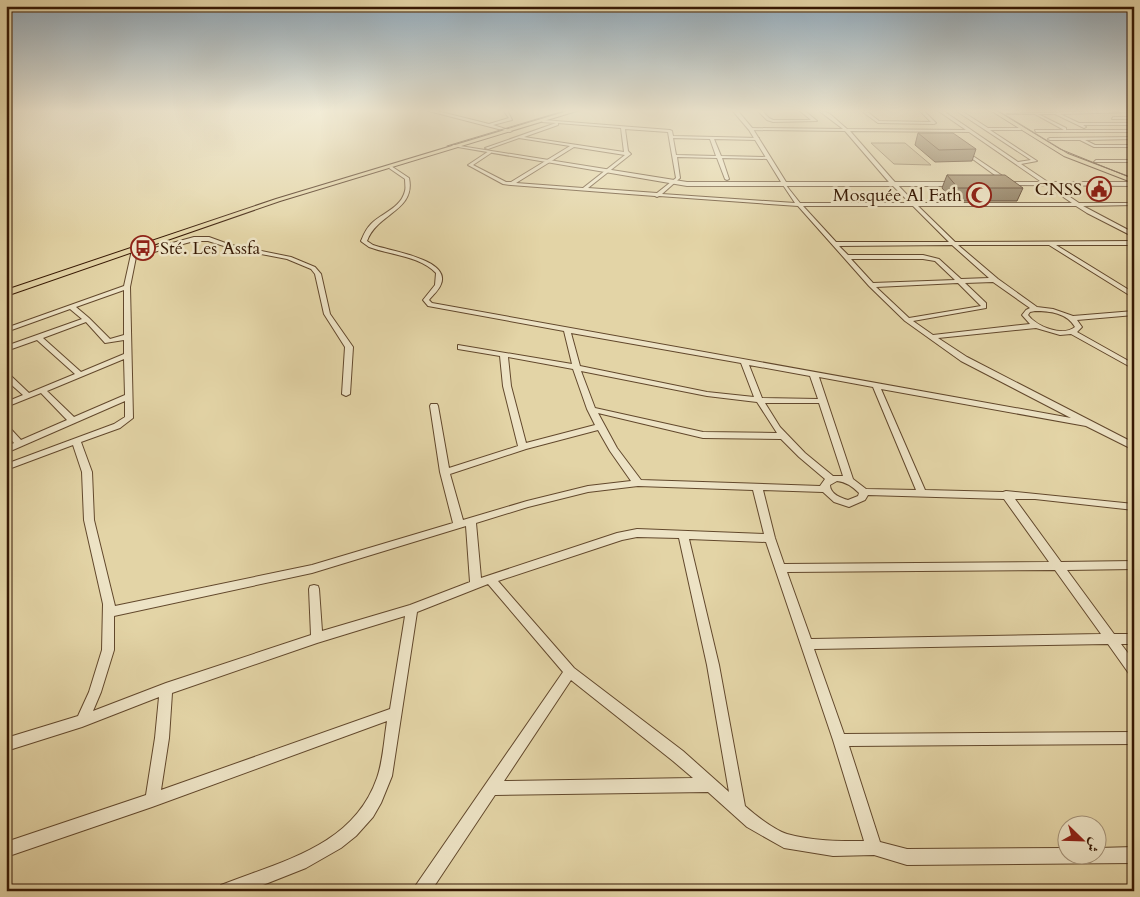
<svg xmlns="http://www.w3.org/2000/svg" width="1140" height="897" font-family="Cardo,Amiri,serif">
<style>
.green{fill:#c6b48a;stroke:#7e6647}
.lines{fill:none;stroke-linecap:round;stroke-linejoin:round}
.minor-casing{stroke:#62482c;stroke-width:2}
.tertiary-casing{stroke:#62482c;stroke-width:2}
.primary-casing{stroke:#371904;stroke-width:2}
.minor{fill:#ede3c5;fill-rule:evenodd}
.tertiary{fill:#ede3c5;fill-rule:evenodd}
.primary{fill:#e3d4a6;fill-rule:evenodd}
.tram{stroke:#371904;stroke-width:1}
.wall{fill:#7c694c;stroke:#371904}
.building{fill:#907a58;stroke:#371904}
.labels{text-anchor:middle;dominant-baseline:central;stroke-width:5;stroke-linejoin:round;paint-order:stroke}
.far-poi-label{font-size:18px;fill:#371904;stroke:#ede3c5;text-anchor:end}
</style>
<rect width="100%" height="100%" fill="#e3d4a6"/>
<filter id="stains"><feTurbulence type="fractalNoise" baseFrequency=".004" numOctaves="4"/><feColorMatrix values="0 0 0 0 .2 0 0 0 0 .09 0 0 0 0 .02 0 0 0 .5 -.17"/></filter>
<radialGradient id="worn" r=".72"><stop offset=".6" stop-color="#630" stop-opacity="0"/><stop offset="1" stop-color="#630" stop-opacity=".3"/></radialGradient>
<path class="green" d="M 871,143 L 905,143 L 931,165 L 894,164 Z"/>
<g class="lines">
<defs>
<path id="minor" d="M 433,110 L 489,124 L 509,118 L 503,110 L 507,110 L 512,120 L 493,125 L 512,131 L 510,132 L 425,110 Z
M 757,110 L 761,110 L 769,118 L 773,120 L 811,120 L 799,110 L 804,110 L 817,121 L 773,122 L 767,120 Z
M 818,110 L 823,110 L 831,115 L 847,129 L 966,130 L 937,110 L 942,110 L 1018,162 L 1031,160 L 955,110 L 960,110 L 988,128 L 1022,128 L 1021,130 L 990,130 L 1037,161 L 1021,164 L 1079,203 L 1134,203 L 1134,205 L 1083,206 L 1134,233 L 1134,237 L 1087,213 L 1076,206 L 918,206 L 955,242 L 1134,241 L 1134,245 L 1056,245 L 1134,293 L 1134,298 L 1049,245 L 958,245 L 998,279 L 1037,307 L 1053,309 L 1073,316 L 1134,311 L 1134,315 L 1077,320 L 1082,327 L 1077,332 L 1134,364 L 1134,369 L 1071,334 L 1060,335 L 1036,328 L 938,338 L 967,357 L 1134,443 L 1134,450 L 1086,426 L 881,389 L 925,490 L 1003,492 L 1006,491 L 1134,504 L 1134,510 L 1035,499 L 1015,499 L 1061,562 L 1134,561 L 1134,569 L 1067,570 L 1114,634 L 1134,634 L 1134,644 L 1121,644 L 1134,661 L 1134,676 L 1130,675 L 1108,644 L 814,649 L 844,734 L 1134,732 L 1134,744 L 849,746 L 880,842 L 907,849 L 1068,848 L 1068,854 L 1098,854 L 1098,848 L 1134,847 L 1134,863 L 907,865 L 874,855 L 833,856 L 784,848 L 747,827 L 708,792 L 495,795 L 431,891 L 414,891 L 416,885 L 563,672 L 488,584 L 417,612 L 392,776 L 381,803 L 373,817 L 356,836 L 341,848 L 306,868 L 248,891 L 219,891 L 221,885 C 281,861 353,847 377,778 C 383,761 384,740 387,721 L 152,807 L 6,857 L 6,842 L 146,795 L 155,738 L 159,697 L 82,727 L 6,751 L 6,738 L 78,716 L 89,692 L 102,650 L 103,604 L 84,520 L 82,472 L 73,445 L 6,470 L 6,464 L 114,424 L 125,417 L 125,401 L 6,453 L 6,447 L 14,443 L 6,434 L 6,426 L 9,427 L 21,440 L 67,420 L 41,393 L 6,407 L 6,402 L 23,395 L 6,380 L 6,374 L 9,374 L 29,393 L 75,374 L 37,340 L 6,351 L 6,346 L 82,319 L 70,309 L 6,332 L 6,328 L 124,286 L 132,250 L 136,250 L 136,253 L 194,237 L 209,237 L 231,245 L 291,257 L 315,267 L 321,274 L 330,314 L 353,347 L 350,394 L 346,396 L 342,394 L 345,347 L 324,314 L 315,274 L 311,269 L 287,259 L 230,248 L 208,241 L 194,241 L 136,257 L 130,287 L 133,418 L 120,428 L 81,442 L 92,472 L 94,520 L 115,606 L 312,565 L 453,523 L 440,472 L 430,406 L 431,404 L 437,404 L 438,406 L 449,468 L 518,446 L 503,386 L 500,356 L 458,349 L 458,345 L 572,364 L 564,331 L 428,306 L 423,300 L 435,285 L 436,273 C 420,256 390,255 369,247 L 362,242 L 361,241 C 364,234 366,229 371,224 C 382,213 401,208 405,191 C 406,188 405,183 405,179 L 389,168 L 391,166 L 409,178 C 416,211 377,213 367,241 L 373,245 C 389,251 451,259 441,284 C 439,290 433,295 429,300 L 432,303 L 1071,418 L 961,361 L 905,321 L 869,286 L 798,206 L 659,196 L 657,197 L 655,196 L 511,185 L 503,184 L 468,165 L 489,151 L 491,151 L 491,153 L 473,165 L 506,182 L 511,182 L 570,146 L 519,138 L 488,149 L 485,148 L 556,123 L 542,122 L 543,120 L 670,130 L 672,131 L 673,136 L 759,138 L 758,140 L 714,139 L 721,156 L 768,157 L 770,158 L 768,159 L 722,158 L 729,179 L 727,180 L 725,179 L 717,158 L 677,157 L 680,178 L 662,194 L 795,203 L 783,185 L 785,184 L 800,203 L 910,203 L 888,181 L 845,131 L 751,130 L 749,129 L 751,128 L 843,129 ZM 558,123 L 621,128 L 624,152 L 524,137 L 558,125 ZM 625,129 L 668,132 L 676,178 L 657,193 L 588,188 L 631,154 L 628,151 ZM 850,131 L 969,132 L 1072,203 L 915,203 L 892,179 ZM 673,138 L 710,139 L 716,156 L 676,155 ZM 574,147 L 625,155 L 583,188 L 516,183 ZM 803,206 L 913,206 L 949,242 L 836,242 ZM 952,245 L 989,278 L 961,279 L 939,259 L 923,255 L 848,255 L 839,246 ZM 851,259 L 923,259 L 935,261 L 955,280 L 873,283 ZM 993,282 L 1030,308 L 1026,310 L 1022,315 L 1030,324 L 933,335 L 913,321 L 986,308 L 986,303 L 965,283 ZM 958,283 L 981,306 L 909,318 L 876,287 ZM 124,290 L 124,335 L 110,339 L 89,318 L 76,307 ZM 1035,311 C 1050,311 1067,313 1075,327 C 1063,337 1037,327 1028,315 L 1030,312 ZM 86,322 L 105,343 L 124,340 L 124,354 L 81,372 L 43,338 ZM 571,333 L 741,363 L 754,397 L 707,392 L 580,366 ZM 508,357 L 573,369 L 587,409 L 595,425 L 526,443 L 511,386 ZM 124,359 L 125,395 L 74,417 L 47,391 ZM 749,365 L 810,376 L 818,399 L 762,398 ZM 581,371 L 707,396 L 757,402 L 777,433 L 703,432 L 595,408 ZM 819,377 L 873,387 L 916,490 L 866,489 L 853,479 ZM 765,403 L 819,403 L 843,476 L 833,476 L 805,453 L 780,427 ZM 598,413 L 703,438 L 781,439 L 799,457 L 825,479 L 820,486 L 641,480 L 617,448 ZM 598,430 L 610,451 L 631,481 L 588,486 L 527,501 L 463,520 L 450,474 L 526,449 ZM 837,481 C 846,482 852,486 859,493 L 858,496 L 848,500 C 841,498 830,494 830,485 ZM 638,486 L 753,490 L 764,534 L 637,529 L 617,533 L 481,578 L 476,523 L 528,507 L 588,492 ZM 763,490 L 823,492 L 834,502 L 849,507 L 865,500 L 868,495 L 1004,499 L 1049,562 L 784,564 L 775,538 ZM 466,526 L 470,582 L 410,605 L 322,631 L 319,589 L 318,586 L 314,585 L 310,586 L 309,589 L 311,635 L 166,683 L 93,711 L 101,692 L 114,650 L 114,616 L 312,573 ZM 637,537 L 679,538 L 707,665 L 729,792 L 683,751 L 574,668 L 498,581 L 622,540 ZM 689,539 L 766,542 L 833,740 L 864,841 C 840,841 811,841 787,834 C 774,830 755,815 745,806 L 719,665 ZM 1055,570 L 1101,634 L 811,639 L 787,572 ZM 405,616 L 390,709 L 161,790 L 169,738 L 172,693 L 317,643 ZM 571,680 L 673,761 L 693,778 L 504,781 Z
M 860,110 L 865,110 L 879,121 L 931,122 L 919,110 L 923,110 L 936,123 L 934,124 L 878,123 Z
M 1134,110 L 1134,112 L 1060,114 L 1079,123 L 1134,123 L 1134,125 L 1083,125 L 1086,127 L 1084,128 L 1055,114 L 1038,114 L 1066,128 L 1066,130 L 1134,130 L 1134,132 L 1036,132 L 1035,130 L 1064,130 L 1035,114 L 1007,114 Z
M 1113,117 L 1134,117 L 1134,119 L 1112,119 Z
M 1134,137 L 1134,139 L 1085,140 L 1095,145 L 1134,145 L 1134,147 L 1094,147 L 1080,140 L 1050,140 L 1048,139 L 1050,138 Z
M 964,150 L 1007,179 L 1007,181 L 1003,181 L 963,152 Z
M 1096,160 L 1134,160 L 1134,162 L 1094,162 Z"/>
<path id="tertiary" d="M 732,110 L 737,110 L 753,129 L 786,182 L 957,182 L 960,184 L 957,186 L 687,186 L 452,146 L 454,145 L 687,182 L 781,182 L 749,130 Z
M 1004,182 L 1134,182 L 1134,186 L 1002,185 L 1002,183 Z"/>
<path id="primary" d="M 571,110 L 580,110 L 280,201 L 6,296 L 6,290 L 276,199 Z
M 990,110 L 996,110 L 1068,154 L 1134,179 L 1134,183 L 1064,156 Z"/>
</defs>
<use href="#minor" class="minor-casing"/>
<use href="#tertiary" class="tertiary-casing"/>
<use href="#primary" class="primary-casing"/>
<use href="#minor" class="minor"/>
<use href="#tertiary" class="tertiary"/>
<use href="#primary" class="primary"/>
<path class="tram" d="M 996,110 L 1060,149 L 1134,179
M 447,146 L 567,110"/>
</g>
<path class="wall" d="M 918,133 L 976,149 L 972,161 L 935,162 L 915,145 Z
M 947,175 L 1023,188 L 1017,201 L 953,201 L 942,188 Z"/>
<path class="building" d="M 918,133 L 953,133 L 976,149 L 939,150 Z
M 947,175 L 1005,175 L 1023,188 L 958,188 Z"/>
<linearGradient id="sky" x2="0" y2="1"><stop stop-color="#8fa7b8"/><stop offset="0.47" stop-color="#f2ecd7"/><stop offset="1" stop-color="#f2ecd7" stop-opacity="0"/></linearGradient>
<rect width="1140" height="236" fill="url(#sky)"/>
<defs>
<symbol id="civic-ring" viewBox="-11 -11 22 22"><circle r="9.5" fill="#ede3c5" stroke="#8f2418" stroke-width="1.5"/><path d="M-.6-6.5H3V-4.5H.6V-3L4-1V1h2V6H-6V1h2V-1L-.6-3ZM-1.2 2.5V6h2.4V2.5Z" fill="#8f2418"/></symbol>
<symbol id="mosque-ring" viewBox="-11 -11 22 22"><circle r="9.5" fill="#ede3c5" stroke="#8f2418" stroke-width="1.5"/><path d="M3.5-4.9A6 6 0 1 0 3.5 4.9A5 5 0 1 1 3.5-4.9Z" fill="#8f2418"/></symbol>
<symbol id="bus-ring" viewBox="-11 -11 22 22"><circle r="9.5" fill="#ede3c5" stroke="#8f2418" stroke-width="1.5"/><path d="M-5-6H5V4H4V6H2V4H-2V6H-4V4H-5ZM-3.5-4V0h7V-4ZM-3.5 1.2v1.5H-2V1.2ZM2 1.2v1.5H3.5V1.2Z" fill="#8f2418"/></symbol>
</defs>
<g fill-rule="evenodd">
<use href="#civic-ring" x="1085" y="175" width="28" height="28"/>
<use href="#mosque-ring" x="965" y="181" width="28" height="28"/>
<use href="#bus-ring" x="129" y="234" width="28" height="28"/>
</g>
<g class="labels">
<g class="far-poi-label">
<text x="1082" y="189">CNSS</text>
<text x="962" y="195">Mosquée Al Fath</text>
<text x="160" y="248" text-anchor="start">Sté. Les Assfa</text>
</g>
</g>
<rect width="1140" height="897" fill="none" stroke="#e3d4a6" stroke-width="25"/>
<rect x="8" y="8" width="1125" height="882" fill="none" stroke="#371904" stroke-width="2.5"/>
<rect x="12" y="12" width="1115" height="872" fill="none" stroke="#371904"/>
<g transform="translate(1082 840) rotate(113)"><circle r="24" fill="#ede3c5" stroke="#a49278"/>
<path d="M0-4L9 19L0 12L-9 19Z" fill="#8f2418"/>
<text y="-8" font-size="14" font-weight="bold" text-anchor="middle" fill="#371904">ش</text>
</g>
<rect width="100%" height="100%" filter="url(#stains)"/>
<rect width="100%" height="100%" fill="url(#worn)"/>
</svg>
